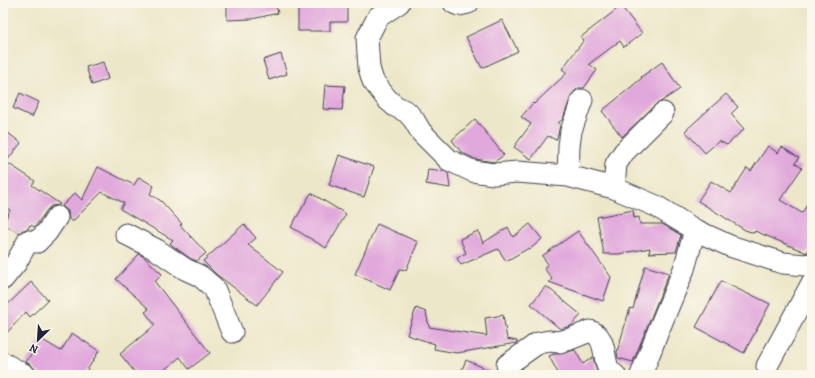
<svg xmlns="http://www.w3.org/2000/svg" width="815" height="378" font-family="Alegreya,serif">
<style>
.building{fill:#e1a8dc}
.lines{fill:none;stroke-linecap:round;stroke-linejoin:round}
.minor-casing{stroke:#404050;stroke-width:23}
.minor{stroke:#fff;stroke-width:21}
</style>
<rect width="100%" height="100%" fill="#fbf7ec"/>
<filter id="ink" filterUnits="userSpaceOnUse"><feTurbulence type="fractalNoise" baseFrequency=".025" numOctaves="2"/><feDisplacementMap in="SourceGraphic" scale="8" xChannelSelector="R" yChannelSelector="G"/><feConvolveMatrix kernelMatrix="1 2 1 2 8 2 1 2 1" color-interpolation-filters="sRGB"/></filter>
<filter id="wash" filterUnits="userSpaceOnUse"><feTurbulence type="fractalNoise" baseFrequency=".012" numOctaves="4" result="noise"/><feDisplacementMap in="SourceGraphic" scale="16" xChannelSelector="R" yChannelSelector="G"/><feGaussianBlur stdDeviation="0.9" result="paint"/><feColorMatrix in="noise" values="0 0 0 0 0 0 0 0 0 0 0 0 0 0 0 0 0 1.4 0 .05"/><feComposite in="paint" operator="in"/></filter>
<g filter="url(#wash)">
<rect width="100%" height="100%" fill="#ede7c9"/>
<g id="blocks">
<path class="building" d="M 227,3 L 256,3 L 256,6 L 275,3 L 278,13 L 252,19 L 227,20 Z
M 298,4 L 347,4 L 347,22 L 330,22 L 330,31 L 298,31 Z
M 621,6 L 642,33 L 624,47 L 620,41 L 589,64 L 597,70 L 584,88 L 579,88 L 575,91 L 571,96 L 563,119 L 558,123 L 560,125 L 558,135 L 556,140 L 548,136 L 531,159 L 514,147 L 531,124 L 521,117 L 533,103 L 534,104 L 567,73 L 562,69 L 584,40 L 581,37 Z
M 502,20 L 518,51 L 482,68 L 466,37 Z
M 281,54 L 287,74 L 269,80 L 263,60 Z
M 103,62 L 108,79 L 92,85 L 86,67 Z
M 662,62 L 680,89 L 662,101 L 655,105 L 622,137 L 602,111 L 642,78 L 641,77 Z
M 325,85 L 345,86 L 342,110 L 323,109 Z
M 20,93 L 39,102 L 32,117 L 13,108 Z
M 726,94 L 738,107 L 731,114 L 744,129 L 727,145 L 719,141 L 705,153 L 685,131 Z
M 475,119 L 504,155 L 494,162 L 475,159 L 461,152 L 452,140 Z
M 3,129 L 21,143 L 6,162 L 35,181 L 32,185 L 60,204 L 59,205 L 51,206 L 47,210 L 35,227 L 30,225 L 28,229 L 23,230 L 19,233 L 3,224 L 10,210 L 3,205 Z
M 768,146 L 778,153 L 782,147 L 799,158 L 795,163 L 802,168 L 780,200 L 802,213 L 812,197 L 812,241 L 807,253 L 755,231 L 754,233 L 745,230 L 698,201 L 711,181 L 731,193 L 747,168 L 751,171 Z
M 339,155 L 374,167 L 364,197 L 329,185 Z
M 98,167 L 134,185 L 139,177 L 154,186 L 150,194 L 161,201 L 182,224 L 180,225 L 206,253 L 197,261 L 191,259 L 173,246 L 170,243 L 173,240 L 120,209 L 124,203 L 102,192 L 72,222 L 69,219 L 68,211 L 62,206 L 75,193 L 82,200 Z
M 428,169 L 444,171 L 448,173 L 450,188 L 426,184 Z
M 311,193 L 346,214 L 326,248 L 291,227 Z
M 633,210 L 634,218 L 639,217 L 640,224 L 662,224 L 681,235 L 676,252 L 649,253 L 650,248 L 619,254 L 604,254 L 597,217 Z
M 244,224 L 256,238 L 248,245 L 283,272 L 257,305 L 216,274 L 203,261 Z
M 377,224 L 418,242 L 406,270 L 400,269 L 390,290 L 355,274 Z
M 530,224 L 542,239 L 530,249 L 529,248 L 506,261 L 498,249 L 461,265 L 457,258 L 466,253 L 460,239 L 478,231 L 483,243 L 508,227 L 513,237 Z
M 578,231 L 611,277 L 603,301 L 549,282 L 552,279 L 544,268 L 548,264 L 542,256 Z
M 139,254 L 144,257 L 162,274 L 155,282 L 210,353 L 189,369 L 180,357 L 158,375 L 137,375 L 120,354 L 155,325 L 145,312 L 149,309 L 116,279 Z
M 645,266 L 669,273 L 633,362 L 618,358 L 617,352 L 630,308 L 633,309 Z
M 721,281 L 750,295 L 750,294 L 770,304 L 744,353 L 696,327 Z
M 31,282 L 48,300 L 30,317 L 26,312 L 3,337 L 3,309 Z
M 546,286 L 581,315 L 571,326 L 560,329 L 531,304 Z
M 416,308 L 426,312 L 429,327 L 487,336 L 485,318 L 503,315 L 507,339 L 517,341 L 517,343 L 457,353 L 434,349 L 435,344 L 407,335 Z
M 72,333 L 99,351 L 84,375 L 42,375 L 36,371 L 31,365 L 26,362 L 41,339 L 61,351 Z
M 575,350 L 583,364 L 593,357 L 598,375 L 559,375 L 549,356 L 554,354 L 562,354 Z
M 466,360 L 500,375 L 501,375 L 460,375 Z"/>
</g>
</g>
<g filter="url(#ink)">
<use href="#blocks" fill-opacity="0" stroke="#404050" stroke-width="1"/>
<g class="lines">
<defs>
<path id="minor" d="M 399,3 L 378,17 L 367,38 L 369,68 L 373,81 L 387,99 L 395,106 L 407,112 L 414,120 L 421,132 L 449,160 L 472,171 L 494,174 L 517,172 L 568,176 L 614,188 L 656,206 L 695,230 L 730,246 L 783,263 L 805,265 L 812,264
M 454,3 L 459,5 L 468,3
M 568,176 L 569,146 L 571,131 L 582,100
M 614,188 L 616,164 L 624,152 L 663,113
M 126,234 L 157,250 L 185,269 L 200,276 L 214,288 L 232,332
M 3,279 L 16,263 L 28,241 L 37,242 L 47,232 L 57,217
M 3,363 L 25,375
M 507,365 L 538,343 L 549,341 L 559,342 L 570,339 L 590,331 C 606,336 603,355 608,368 C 609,371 612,373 615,375
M 767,366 L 812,283
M 641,375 L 659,329 L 684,269 L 695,230"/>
</defs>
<use href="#minor" class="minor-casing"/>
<use href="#minor" class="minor"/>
</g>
</g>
<rect width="815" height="378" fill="none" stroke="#fbf7ec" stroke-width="16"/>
<g transform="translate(38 340) rotate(205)" stroke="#fbf7ec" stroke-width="3" paint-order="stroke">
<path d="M0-3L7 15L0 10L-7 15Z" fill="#22223b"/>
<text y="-6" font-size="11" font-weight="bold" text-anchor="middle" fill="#22223b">N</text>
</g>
</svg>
